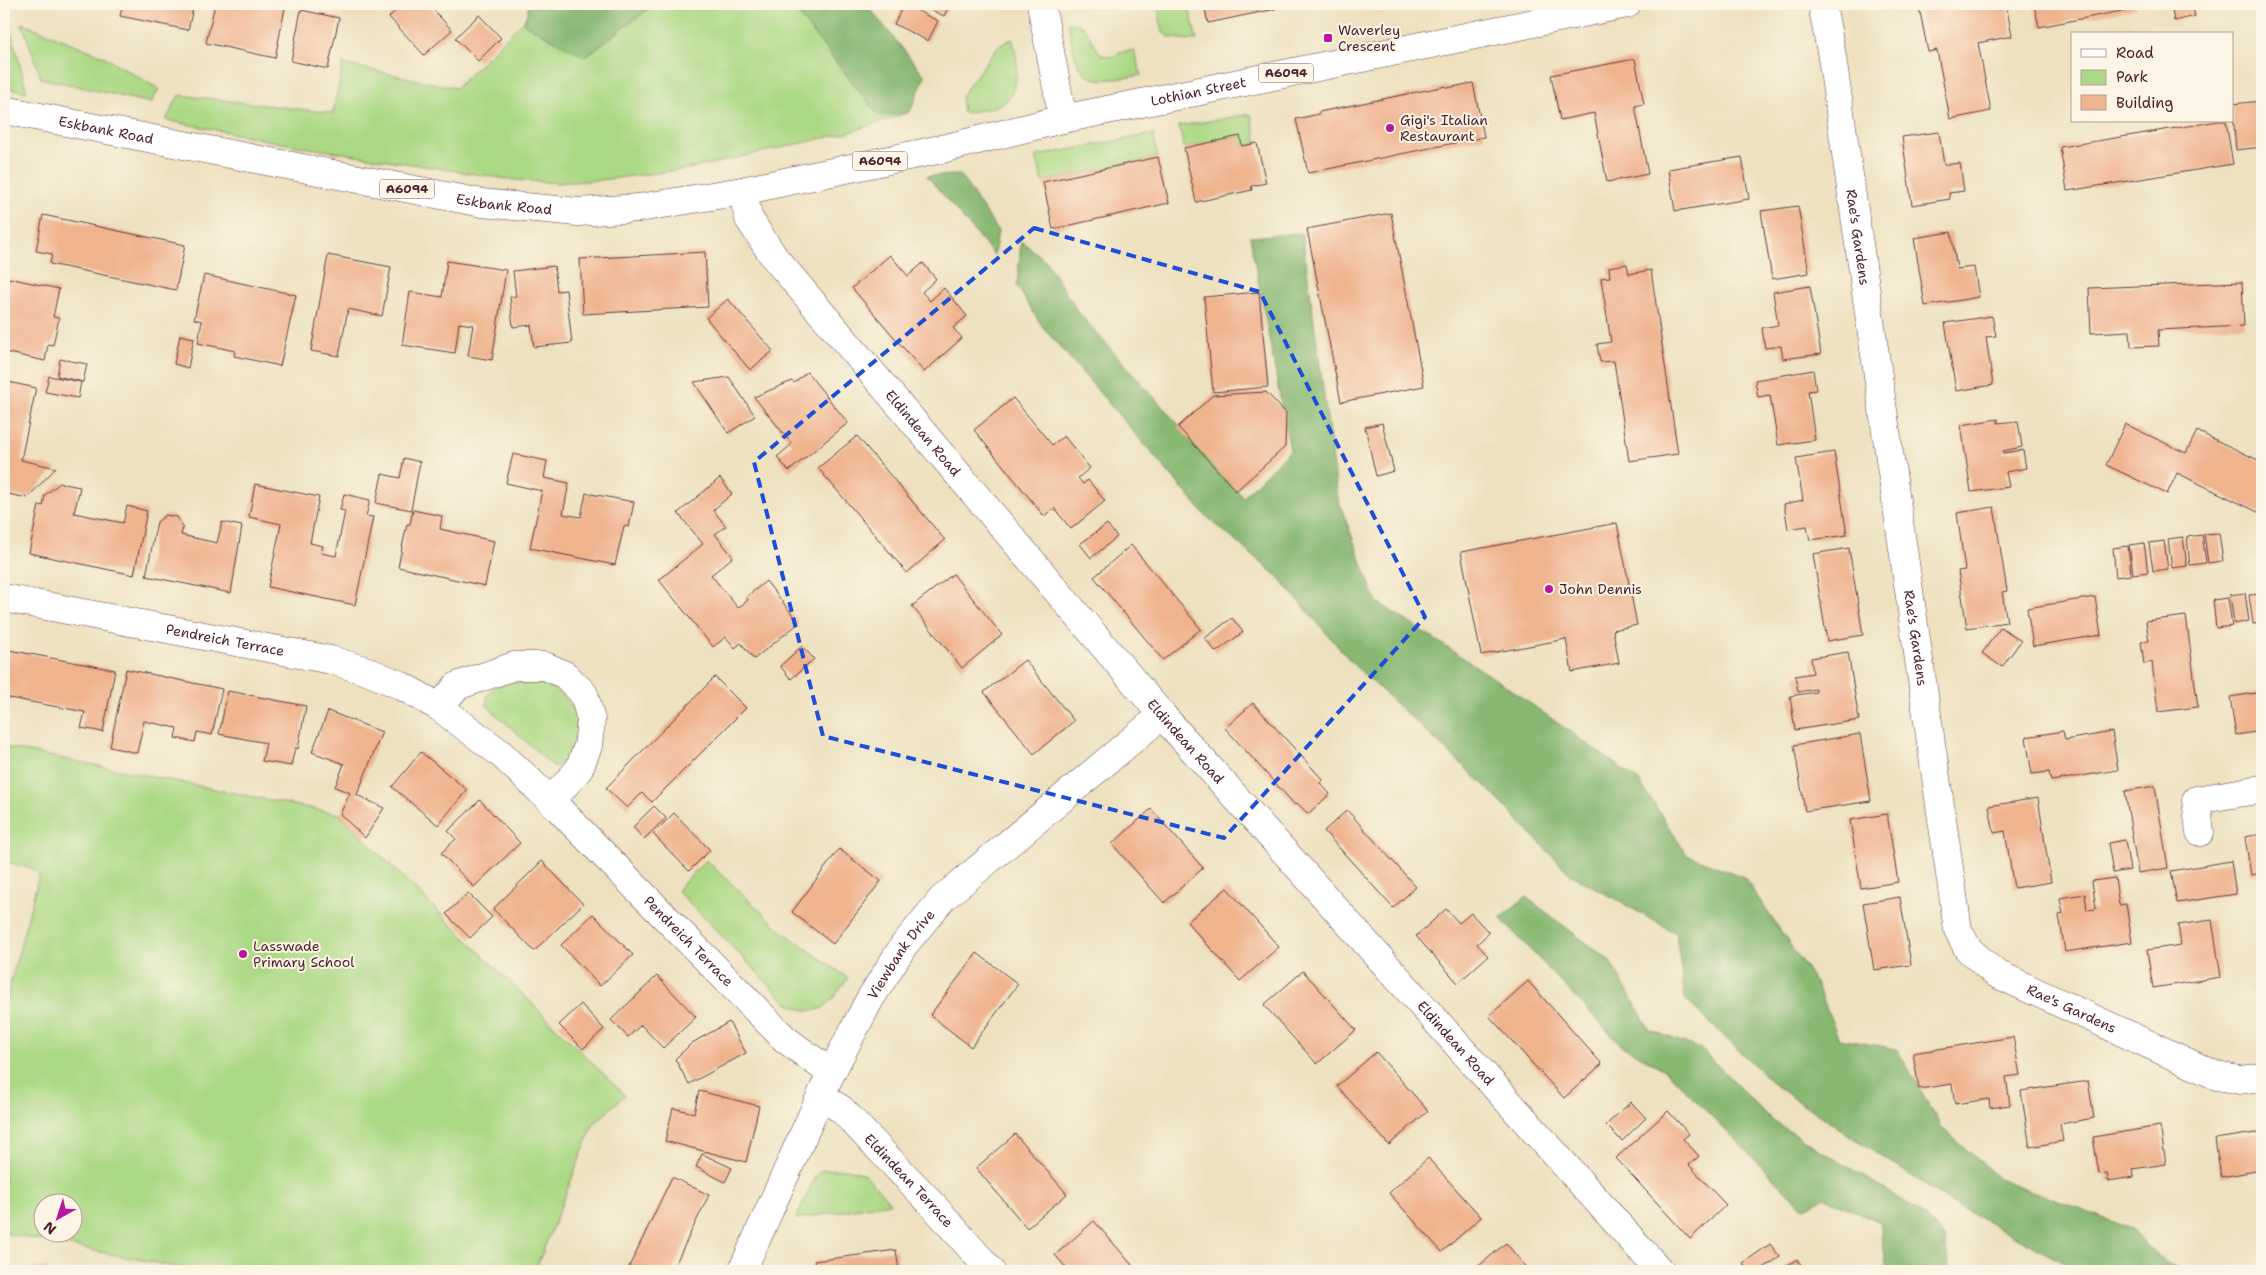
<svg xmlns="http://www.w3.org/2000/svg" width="2266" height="1275" font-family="'Shantell Sans',sans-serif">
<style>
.green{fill:#abd884;stroke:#7a7c58;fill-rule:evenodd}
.forest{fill:#88b872;stroke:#696c4e}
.building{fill:#efb38e}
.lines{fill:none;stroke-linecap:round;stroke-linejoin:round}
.minor-casing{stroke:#623c41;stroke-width:29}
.major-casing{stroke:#623c41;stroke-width:29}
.minor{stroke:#fff;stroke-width:28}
.major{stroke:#fff;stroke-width:28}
.marked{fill:none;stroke:#1d4ed8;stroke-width:4;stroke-dasharray:10 6;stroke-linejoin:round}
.poi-dot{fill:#b5179e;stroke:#fcf5e5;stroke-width:2}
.labels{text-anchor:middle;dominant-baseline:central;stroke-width:4;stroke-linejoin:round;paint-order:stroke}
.shield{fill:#fcf5e5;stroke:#7f5f63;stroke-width:1}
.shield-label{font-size:12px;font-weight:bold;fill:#4a1f2b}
.poi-label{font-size:14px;fill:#4a1f2b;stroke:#fcf5e5;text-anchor:start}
.street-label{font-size:14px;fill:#4a1f2b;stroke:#fcf5e5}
</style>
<rect width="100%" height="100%" fill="#fcf5e5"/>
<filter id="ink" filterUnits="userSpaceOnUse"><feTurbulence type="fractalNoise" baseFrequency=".02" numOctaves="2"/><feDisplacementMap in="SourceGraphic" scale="10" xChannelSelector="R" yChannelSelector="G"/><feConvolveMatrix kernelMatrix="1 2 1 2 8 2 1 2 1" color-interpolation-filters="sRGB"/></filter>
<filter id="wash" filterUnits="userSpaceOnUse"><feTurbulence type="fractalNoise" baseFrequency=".0096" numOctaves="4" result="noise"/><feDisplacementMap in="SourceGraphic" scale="20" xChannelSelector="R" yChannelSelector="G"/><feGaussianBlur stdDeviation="1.12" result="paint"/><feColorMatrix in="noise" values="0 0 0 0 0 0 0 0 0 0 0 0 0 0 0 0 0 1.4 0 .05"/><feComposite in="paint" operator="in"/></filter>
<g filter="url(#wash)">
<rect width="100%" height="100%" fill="#ede1bf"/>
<path class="green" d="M 540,4 L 824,4 L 910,112 L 846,133 L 688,169 L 600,180 L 558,183 L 514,180 L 292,145 L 166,120 L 179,95 L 333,113 L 343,64 L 456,88 Z
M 1157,4 L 1188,4 L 1197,40 C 1158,38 1165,39 1157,4 Z
M 4,16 L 7,17 L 27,92 L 4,87 Z
M 22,23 L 103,56 L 159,89 L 151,103 L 41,78 Z
M 1068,23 C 1091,22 1088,42 1102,55 L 1114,57 L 1119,52 L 1134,50 L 1141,75 C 1081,86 1079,80 1068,23 Z
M 1012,39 C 1019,56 1021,94 1001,104 C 990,109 975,111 963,113 L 961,96 L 998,46 Z
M 1251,114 L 1257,143 L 1242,146 L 1239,136 L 1184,148 L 1179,126 Z
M 1153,134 L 1158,157 L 1043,182 L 1036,156 Z
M 506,683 C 522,683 541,680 555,689 C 559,693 566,698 569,702 C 584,722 579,759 554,767 L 487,706 L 487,696 L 494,687 Z
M 4,747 L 339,814 L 625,1095 L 593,1125 L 535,1271 L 197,1271 L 4,1233 L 4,1008 L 39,875 L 32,868 L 4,862 ZM 42,1202 L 72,1202 L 72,1232 L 42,1232 Z
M 706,860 L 783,932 L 848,978 C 828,1005 823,1021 787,1003 L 677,890 Z
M 847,1169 L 865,1174 L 890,1203 L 796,1219 L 816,1175 L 822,1170 Z"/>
<path class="forest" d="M 529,4 L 655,4 L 585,57 L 524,24 Z
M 790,4 L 866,4 L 925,76 L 910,112 L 879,116 Z
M 960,175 L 998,231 L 994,255 L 927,176 Z
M 1302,233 L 1338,499 L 1376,601 L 1503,684 L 1639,781 L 1687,855 L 1744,877 L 1816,983 L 1839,1039 L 1897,1049 L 1942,1128 L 2000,1179 L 2132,1229 L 2166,1264 L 2184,1271 L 2079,1271 L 1952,1203 L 1776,1086 L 1685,999 L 1676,933 L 1570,874 L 1484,785 L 1353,664 L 1278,577 L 1206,516 L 1042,326 L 1017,286 L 1021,241 L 1045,260 L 1078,312 L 1243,497 L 1290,450 L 1250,237 Z
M 1526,897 L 1609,960 L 1650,1030 L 1701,1049 L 1773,1121 L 1915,1208 L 1945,1237 L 1949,1271 L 1887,1271 L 1880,1222 L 1825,1198 L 1803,1208 L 1666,1071 L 1621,1045 L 1500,918 Z"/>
<g id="blocks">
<path class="building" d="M 123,4 L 194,4 L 188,30 L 120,16 Z
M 215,4 L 264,4 L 285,8 L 275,58 L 206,43 Z
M 403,4 L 428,4 L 452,30 L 424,55 L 389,17 Z
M 904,4 L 938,21 L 928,41 L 894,24 Z
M 918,4 L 950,4 L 944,16 Z
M 1204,4 L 1274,4 L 1275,9 L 1208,23 Z
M 1937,4 L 2006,4 L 2012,36 L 1978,43 L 1991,111 L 1950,119 L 1937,50 L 1928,52 L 1919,7 Z
M 2034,4 L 2136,4 L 2137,8 L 2039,27 Z
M 2171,4 L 2192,4 L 2195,16 L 2174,21 Z
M 301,10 L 339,18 L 328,69 L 291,61 Z
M 479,15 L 501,38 L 478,61 L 455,38 Z
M 1635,59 L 1644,104 L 1635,106 L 1648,174 L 1607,182 L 1594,113 L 1560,120 L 1551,75 Z
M 1473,83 L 1484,137 L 1308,173 L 1296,119 L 1319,114 L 1319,112 L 1446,86 L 1447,88 Z
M 2262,101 L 2262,147 L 2236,150 L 2232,104 Z
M 2219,121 L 2226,121 L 2233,164 L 2067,191 L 2060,147 Z
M 1939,132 L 1944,165 L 1960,163 L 1964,191 L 1949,193 L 1950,199 L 1912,205 L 1902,137 Z
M 1240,136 L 1242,146 L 1257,143 L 1266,183 L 1251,186 L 1252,190 L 1196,202 L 1184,148 Z
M 1158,157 L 1169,203 L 1053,229 L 1043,182 Z
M 1742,157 L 1749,199 L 1675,211 L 1668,169 Z
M 1798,206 L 1809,273 L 1772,279 L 1761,211 Z
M 1391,213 L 1424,386 L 1341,402 L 1307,229 Z
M 43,215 L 185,245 L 176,290 L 50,264 L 52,254 L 36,251 Z
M 1951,232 L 1957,269 L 1974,267 L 1979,297 L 1925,306 L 1914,238 Z
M 705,252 L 708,307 L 583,314 L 580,259 Z
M 328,255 L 391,267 L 382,316 L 348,309 L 339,356 L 311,351 Z
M 890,255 L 908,276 L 923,263 L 936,279 L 922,292 L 930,301 L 944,288 L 967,316 L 953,328 L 962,338 L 924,372 L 852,288 Z
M 447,261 L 506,270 L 492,360 L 468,356 L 473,325 L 459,323 L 455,353 L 402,345 L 410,292 L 442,297 Z
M 1627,264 L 1629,274 L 1651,270 L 1678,454 L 1629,461 L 1614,361 L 1600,362 L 1597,344 L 1611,342 L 1601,278 L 1610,277 L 1609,267 Z
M 554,266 L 557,291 L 566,290 L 572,343 L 534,347 L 531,325 L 513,327 L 510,297 L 516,296 L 513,271 Z
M 204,275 L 296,295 L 280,366 L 234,356 L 235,351 L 198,343 L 202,321 L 194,319 Z
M 9,278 L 59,289 L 53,317 L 59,318 L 53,345 L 48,344 L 45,361 L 4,352 L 4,329 L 7,311 L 4,310 L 4,304 Z
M 2242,282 L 2244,326 L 2158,330 L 2159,346 L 2131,347 L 2130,331 L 2091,333 L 2089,288 Z
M 1810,286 L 1821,354 L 1783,359 L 1781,346 L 1765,348 L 1762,328 L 1778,325 L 1773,292 Z
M 1259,292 L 1268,387 L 1213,392 L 1204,297 Z
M 728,299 L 773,351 L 750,370 L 706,318 Z
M 1992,316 L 1996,336 L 1986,337 L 1993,385 L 1956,391 L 1945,323 Z
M 180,335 L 194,338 L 188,368 L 174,364 Z
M 60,359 L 87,364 L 83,382 L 57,376 Z
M 1813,370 L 1816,390 L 1808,391 L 1815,440 L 1778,445 L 1770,395 L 1758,397 L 1755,380 Z
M 807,372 L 848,423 L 789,471 L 777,457 L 792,444 L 754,397 L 792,381 L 794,383 Z
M 49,376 L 81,382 L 78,398 L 45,392 Z
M 729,377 L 755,416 L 728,433 L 694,382 Z
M 4,381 L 36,388 L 21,460 L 56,468 L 27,498 L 4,493 Z
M 1266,392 L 1286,413 L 1285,447 L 1236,491 L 1178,427 L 1213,395 Z
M 1013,398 L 1052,445 L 1064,436 L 1090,468 L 1078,478 L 1083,484 L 1088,480 L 1105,501 L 1071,529 L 1054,508 L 1044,516 L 974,430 Z
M 1998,419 L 1998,423 L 2018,421 L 2022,447 L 2003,451 L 2003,453 L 2023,450 L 2026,468 L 2006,472 L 2009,487 L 1971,492 L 1961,425 Z
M 1382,423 L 1394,471 L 1376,476 L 1365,427 Z
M 2125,424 L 2186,453 L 2197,431 L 2262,462 L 2262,514 L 2177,473 L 2167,494 L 2106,465 Z
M 857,436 L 945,540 L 907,573 L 818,468 Z
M 1834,452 L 1847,535 L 1810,540 L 1807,526 L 1788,529 L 1784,504 L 1803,500 L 1796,458 Z
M 513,454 L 547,461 L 544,478 L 569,483 L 563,514 L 581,517 L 586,493 L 634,502 L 629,527 L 624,526 L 615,565 L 530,548 L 542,491 L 506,483 Z
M 404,458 L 420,462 L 411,510 L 376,503 L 382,474 L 400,478 Z
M 720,478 L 732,494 L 713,510 L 726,526 L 715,534 L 733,557 L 711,575 L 738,608 L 748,600 L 746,597 L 766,581 L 799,623 L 754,659 L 741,643 L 735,648 L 726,637 L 713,647 L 659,580 L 703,544 L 678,513 Z
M 60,483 L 80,487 L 74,513 L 123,523 L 127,506 L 147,511 L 134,575 L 29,553 L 39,505 L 43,506 L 45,495 Z
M 255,484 L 319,497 L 310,543 L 323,546 L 321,553 L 336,556 L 345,511 L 340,510 L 344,494 L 370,500 L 366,516 L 373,517 L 355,605 L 268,587 L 281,524 L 249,517 Z
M 1994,507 L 2007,591 L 2002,592 L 2007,622 L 1967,628 L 1958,571 L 1965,570 L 1957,513 Z
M 413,510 L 442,516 L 440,529 L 494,541 L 485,586 L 398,567 L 407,524 L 410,524 Z
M 166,515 L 177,517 L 183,527 L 181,535 L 217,543 L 222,522 L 242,526 L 231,593 L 146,576 L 157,522 Z
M 1617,523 L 1637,625 L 1613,630 L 1619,663 L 1572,672 L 1566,639 L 1481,655 L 1461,552 Z
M 1107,524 L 1117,537 L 1091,558 L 1080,544 Z
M 2219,533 L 2223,561 L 2208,563 L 2204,534 Z
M 2202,535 L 2206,563 L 2190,565 L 2187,537 Z
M 2183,537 L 2187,566 L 2172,568 L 2168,539 Z
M 2164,541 L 2168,569 L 2153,571 L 2149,543 Z
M 2144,543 L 2148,572 L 2133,574 L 2129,545 Z
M 1131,545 L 1201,629 L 1163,660 L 1094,577 Z
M 2128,546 L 2131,575 L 2116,577 L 2113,548 Z
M 1849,548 L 1863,635 L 1827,641 L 1813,554 Z
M 953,574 L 1002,635 L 962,668 L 912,606 Z
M 2245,593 L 2249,621 L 2234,624 L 2230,595 Z
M 2262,594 L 2262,623 L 2253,624 L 2249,595 Z
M 2095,597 L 2101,635 L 2033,646 L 2027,608 Z
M 2228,598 L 2232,626 L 2216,628 L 2213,600 Z
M 2186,616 L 2198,707 L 2158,712 L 2152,662 L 2144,664 L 2141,642 L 2149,641 L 2146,621 Z
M 1232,618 L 1243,632 L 1216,652 L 1205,638 Z
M 2001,627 L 2021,641 L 2002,667 L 1982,653 Z
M 802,646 L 814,659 L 791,679 L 780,666 Z
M 9,650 L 115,670 L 103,732 L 81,728 L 85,712 L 4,697 L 4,678 Z
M 1848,652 L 1859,720 L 1795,730 L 1790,696 L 1816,692 L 1816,689 L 1798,692 L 1795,676 L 1813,673 L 1811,658 Z
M 1025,660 L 1074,721 L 1034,754 L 984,692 Z
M 126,669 L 222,689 L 212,735 L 197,732 L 195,742 L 175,738 L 177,728 L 144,721 L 137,753 L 110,747 Z
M 715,677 L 746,708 L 652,802 L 642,793 L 627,808 L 606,788 Z
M 228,691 L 306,706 L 298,749 L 295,748 L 291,766 L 262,761 L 266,743 L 219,734 Z
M 2262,692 L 2262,731 L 2236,735 L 2230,697 Z
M 1253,703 L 1323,780 L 1320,783 L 1330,794 L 1308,814 L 1297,803 L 1295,805 L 1225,728 Z
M 328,711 L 382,732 L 357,795 L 384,808 L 365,838 L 340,814 L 350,793 L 335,787 L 344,764 L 312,752 Z
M 2063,731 L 2065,740 L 2112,732 L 2118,770 L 2051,781 L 2049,772 L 2032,774 L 2026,737 Z
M 1860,734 L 1871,801 L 1805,811 L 1794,745 Z
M 421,752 L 467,790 L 438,825 L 392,787 Z
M 2155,786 L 2168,868 L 2138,873 L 2125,791 Z
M 2038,798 L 2051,882 L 2014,888 L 2005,831 L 1994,833 L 1989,806 Z
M 480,800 L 520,843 L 474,887 L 441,853 L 456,839 L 448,831 Z
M 654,806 L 666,818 L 644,839 L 633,827 Z
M 1151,809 L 1203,868 L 1164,903 L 1112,844 Z
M 1347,810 L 1416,887 L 1393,908 L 1324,831 Z
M 674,813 L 710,850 L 689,871 L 653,834 Z
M 1887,814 L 1898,882 L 1861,888 L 1850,820 Z
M 2262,834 L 2262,873 L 2251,875 L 2245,837 Z
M 2125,840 L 2130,870 L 2113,873 L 2108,843 Z
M 839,849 L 881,881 L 833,944 L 792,912 Z
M 542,861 L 583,904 L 534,951 L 493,909 Z
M 2231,861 L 2236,894 L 2177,903 L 2171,871 Z
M 2115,878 L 2119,905 L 2126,904 L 2132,942 L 2065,952 L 2059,915 L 2063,914 L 2060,898 L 2085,894 L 2087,910 L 2096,909 L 2092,881 Z
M 1227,888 L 1279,947 L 1240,981 L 1187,922 Z
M 468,893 L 492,917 L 470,938 L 446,914 Z
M 1900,897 L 1911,965 L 1874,970 L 1863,903 Z
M 1446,909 L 1459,923 L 1471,913 L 1489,933 L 1477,944 L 1488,956 L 1458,983 L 1416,936 Z
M 593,914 L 633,955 L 600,986 L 561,945 Z
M 2212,920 L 2221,977 L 2153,988 L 2147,950 L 2181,945 L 2178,925 Z
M 977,953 L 1018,984 L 971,1047 L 930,1015 Z
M 1303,971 L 1356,1030 L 1317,1064 L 1264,1005 Z
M 657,976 L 696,1017 L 663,1048 L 641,1025 L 628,1037 L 611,1020 Z
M 1528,981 L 1602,1064 L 1564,1098 L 1489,1016 Z
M 2262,981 L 2262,1019 L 2261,1019 L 2256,982 Z
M 581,1004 L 604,1029 L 583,1049 L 559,1025 Z
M 729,1022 L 746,1053 L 689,1084 L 675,1059 L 692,1043 Z
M 2013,1037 L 2020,1075 L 2006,1077 L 2010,1105 L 1990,1108 L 1989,1099 L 1955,1104 L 1952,1084 L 1919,1089 L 1913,1053 Z
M 1376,1052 L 1428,1111 L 1389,1145 L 1337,1086 Z
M 2088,1081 L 2094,1118 L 2060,1124 L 2063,1141 L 2030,1147 L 2021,1091 Z
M 699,1091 L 759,1106 L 746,1162 L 665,1141 L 673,1108 L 694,1113 Z
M 1631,1102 L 1646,1118 L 1622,1141 L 1606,1125 Z
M 1668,1111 L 1689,1134 L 1683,1139 L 1699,1156 L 1689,1165 L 1726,1205 L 1690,1239 L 1616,1158 Z
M 2160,1126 L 2166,1164 L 2133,1169 L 2134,1177 L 2108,1181 L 2107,1173 L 2099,1174 L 2093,1137 Z
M 2262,1132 L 2262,1170 L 2221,1177 L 2215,1139 Z
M 1015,1134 L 1067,1194 L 1027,1228 L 976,1168 Z
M 702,1154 L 732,1168 L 725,1182 L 696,1167 Z
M 1428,1158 L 1481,1217 L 1442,1252 L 1389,1193 Z
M 672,1177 L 709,1195 L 672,1271 L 627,1271 Z
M 1094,1221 L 1120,1251 L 1137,1271 L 1069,1271 L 1055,1255 Z
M 1506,1243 L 1529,1271 L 1473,1271 Z
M 1770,1244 L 1780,1257 L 1759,1271 L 1748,1271 L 1743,1263 Z
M 896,1250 L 899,1271 L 816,1271 L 814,1261 Z
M 1797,1259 L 1806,1271 L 1779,1271 Z
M 47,1267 L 48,1271 L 16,1271 L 16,1269 Z"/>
</g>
</g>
<g filter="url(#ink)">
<use href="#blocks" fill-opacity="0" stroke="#623c41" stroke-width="1"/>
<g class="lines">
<defs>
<g id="minor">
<path d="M 1041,4 L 1063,119"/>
<path id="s1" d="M 1822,4 L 1832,57 L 1958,930 L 1968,949 L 1995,973 L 2217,1076 L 2240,1080 L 2262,1077"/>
<path id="s2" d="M 742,191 L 749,219 L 774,257 L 1162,715 L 1660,1271"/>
<path id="s3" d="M 4,598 L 331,660 L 367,671 L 400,685 L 439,707 L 500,753 L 551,801 L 785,1039 L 831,1073"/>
<path d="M 439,707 L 457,686 L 514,666 L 545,666 L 565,675 L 584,694 L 591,720 L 588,746 L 579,769 L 551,801"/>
<path d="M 2200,832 L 2196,800 L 2262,789"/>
<path id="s4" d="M 821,1097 L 841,1109 L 931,1203 L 991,1271"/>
<path id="s5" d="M 742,1271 L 831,1073 L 870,999 L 904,945 L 942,899 L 1162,715"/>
</g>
<g id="major">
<path id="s6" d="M 4,110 L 482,203 L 578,212 L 639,208 L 742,191 L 946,148 L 1063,119 L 1627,4"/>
</g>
</defs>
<use href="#minor" class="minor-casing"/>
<use href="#major" class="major-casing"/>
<use href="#minor" class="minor"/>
<use href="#major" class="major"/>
</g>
</g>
<path class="marked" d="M 1034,228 L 1260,292 L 1425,617 L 1224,838 L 823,736 L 754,462 Z"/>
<g class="poi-dot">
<rect x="1323" y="33" width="10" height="10" rx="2.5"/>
<circle cx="1390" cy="128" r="5"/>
<circle cx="1549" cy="589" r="5"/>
<circle cx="243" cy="954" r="5"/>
</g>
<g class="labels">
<g class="shield">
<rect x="1258.5" y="63.5" width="55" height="19" rx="4"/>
<rect x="852.5" y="151.5" width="55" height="19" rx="4"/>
<rect x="379.5" y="179.5" width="55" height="19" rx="4"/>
</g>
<g class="shield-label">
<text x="1286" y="73">A6094</text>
<text x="880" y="161">A6094</text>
<text x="407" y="189">A6094</text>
</g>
<g class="poi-label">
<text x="1338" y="30">Waverley<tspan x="1338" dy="16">Crescent</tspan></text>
<text x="1400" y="120">Gigi's Italian<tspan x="1400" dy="16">Restaurant</tspan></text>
<text x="1559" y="589">John Dennis</text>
<text x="253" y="946">Lasswade<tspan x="253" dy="16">Primary School</tspan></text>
</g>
<g class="street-label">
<text stroke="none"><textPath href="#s6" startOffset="1216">Lothian Street</textPath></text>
<text stroke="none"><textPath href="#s6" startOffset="104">Eskbank Road</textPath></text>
<text stroke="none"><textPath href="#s6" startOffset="509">Eskbank Road</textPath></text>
<text stroke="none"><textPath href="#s1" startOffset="236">Rae's Gardens</textPath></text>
<text stroke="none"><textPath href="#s2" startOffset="305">Eldindean Road</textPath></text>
<text stroke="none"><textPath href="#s1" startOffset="641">Rae's Gardens</textPath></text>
<text stroke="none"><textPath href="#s3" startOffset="225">Pendreich Terrace</textPath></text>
<text stroke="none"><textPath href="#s2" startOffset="710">Eldindean Road</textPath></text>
<text stroke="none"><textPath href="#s3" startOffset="794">Pendreich Terrace</textPath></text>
<text stroke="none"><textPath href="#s5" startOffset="355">Viewbank Drive</textPath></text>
<text stroke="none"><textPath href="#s1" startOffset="1078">Rae's Gardens</textPath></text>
<text stroke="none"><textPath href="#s2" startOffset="1115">Eldindean Road</textPath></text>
<text stroke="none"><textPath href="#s4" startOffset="122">Eldindean Terrace</textPath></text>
</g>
</g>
<rect width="2266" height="1275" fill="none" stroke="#fcf5e5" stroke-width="20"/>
<rect x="2071" y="32" width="162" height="90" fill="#fcf5e5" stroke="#b59f9b"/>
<rect x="2081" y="49" width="25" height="8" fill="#ffffff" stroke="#b59f9b"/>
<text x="2116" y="58" font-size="15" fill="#4a1f2b">Road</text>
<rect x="2081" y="70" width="25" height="15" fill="#abd884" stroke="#b59f9b"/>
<text x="2116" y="82" font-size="15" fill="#4a1f2b">Park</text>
<rect x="2081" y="95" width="25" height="15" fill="#efb38e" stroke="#b59f9b"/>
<text x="2116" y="108" font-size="15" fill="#4a1f2b">Building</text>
<g transform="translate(58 1218) rotate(219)"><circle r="24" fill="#fcf5e5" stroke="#b59f9b"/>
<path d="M0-4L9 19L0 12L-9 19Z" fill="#b5179e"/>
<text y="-8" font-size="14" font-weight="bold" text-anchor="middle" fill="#4a1f2b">N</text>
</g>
</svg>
